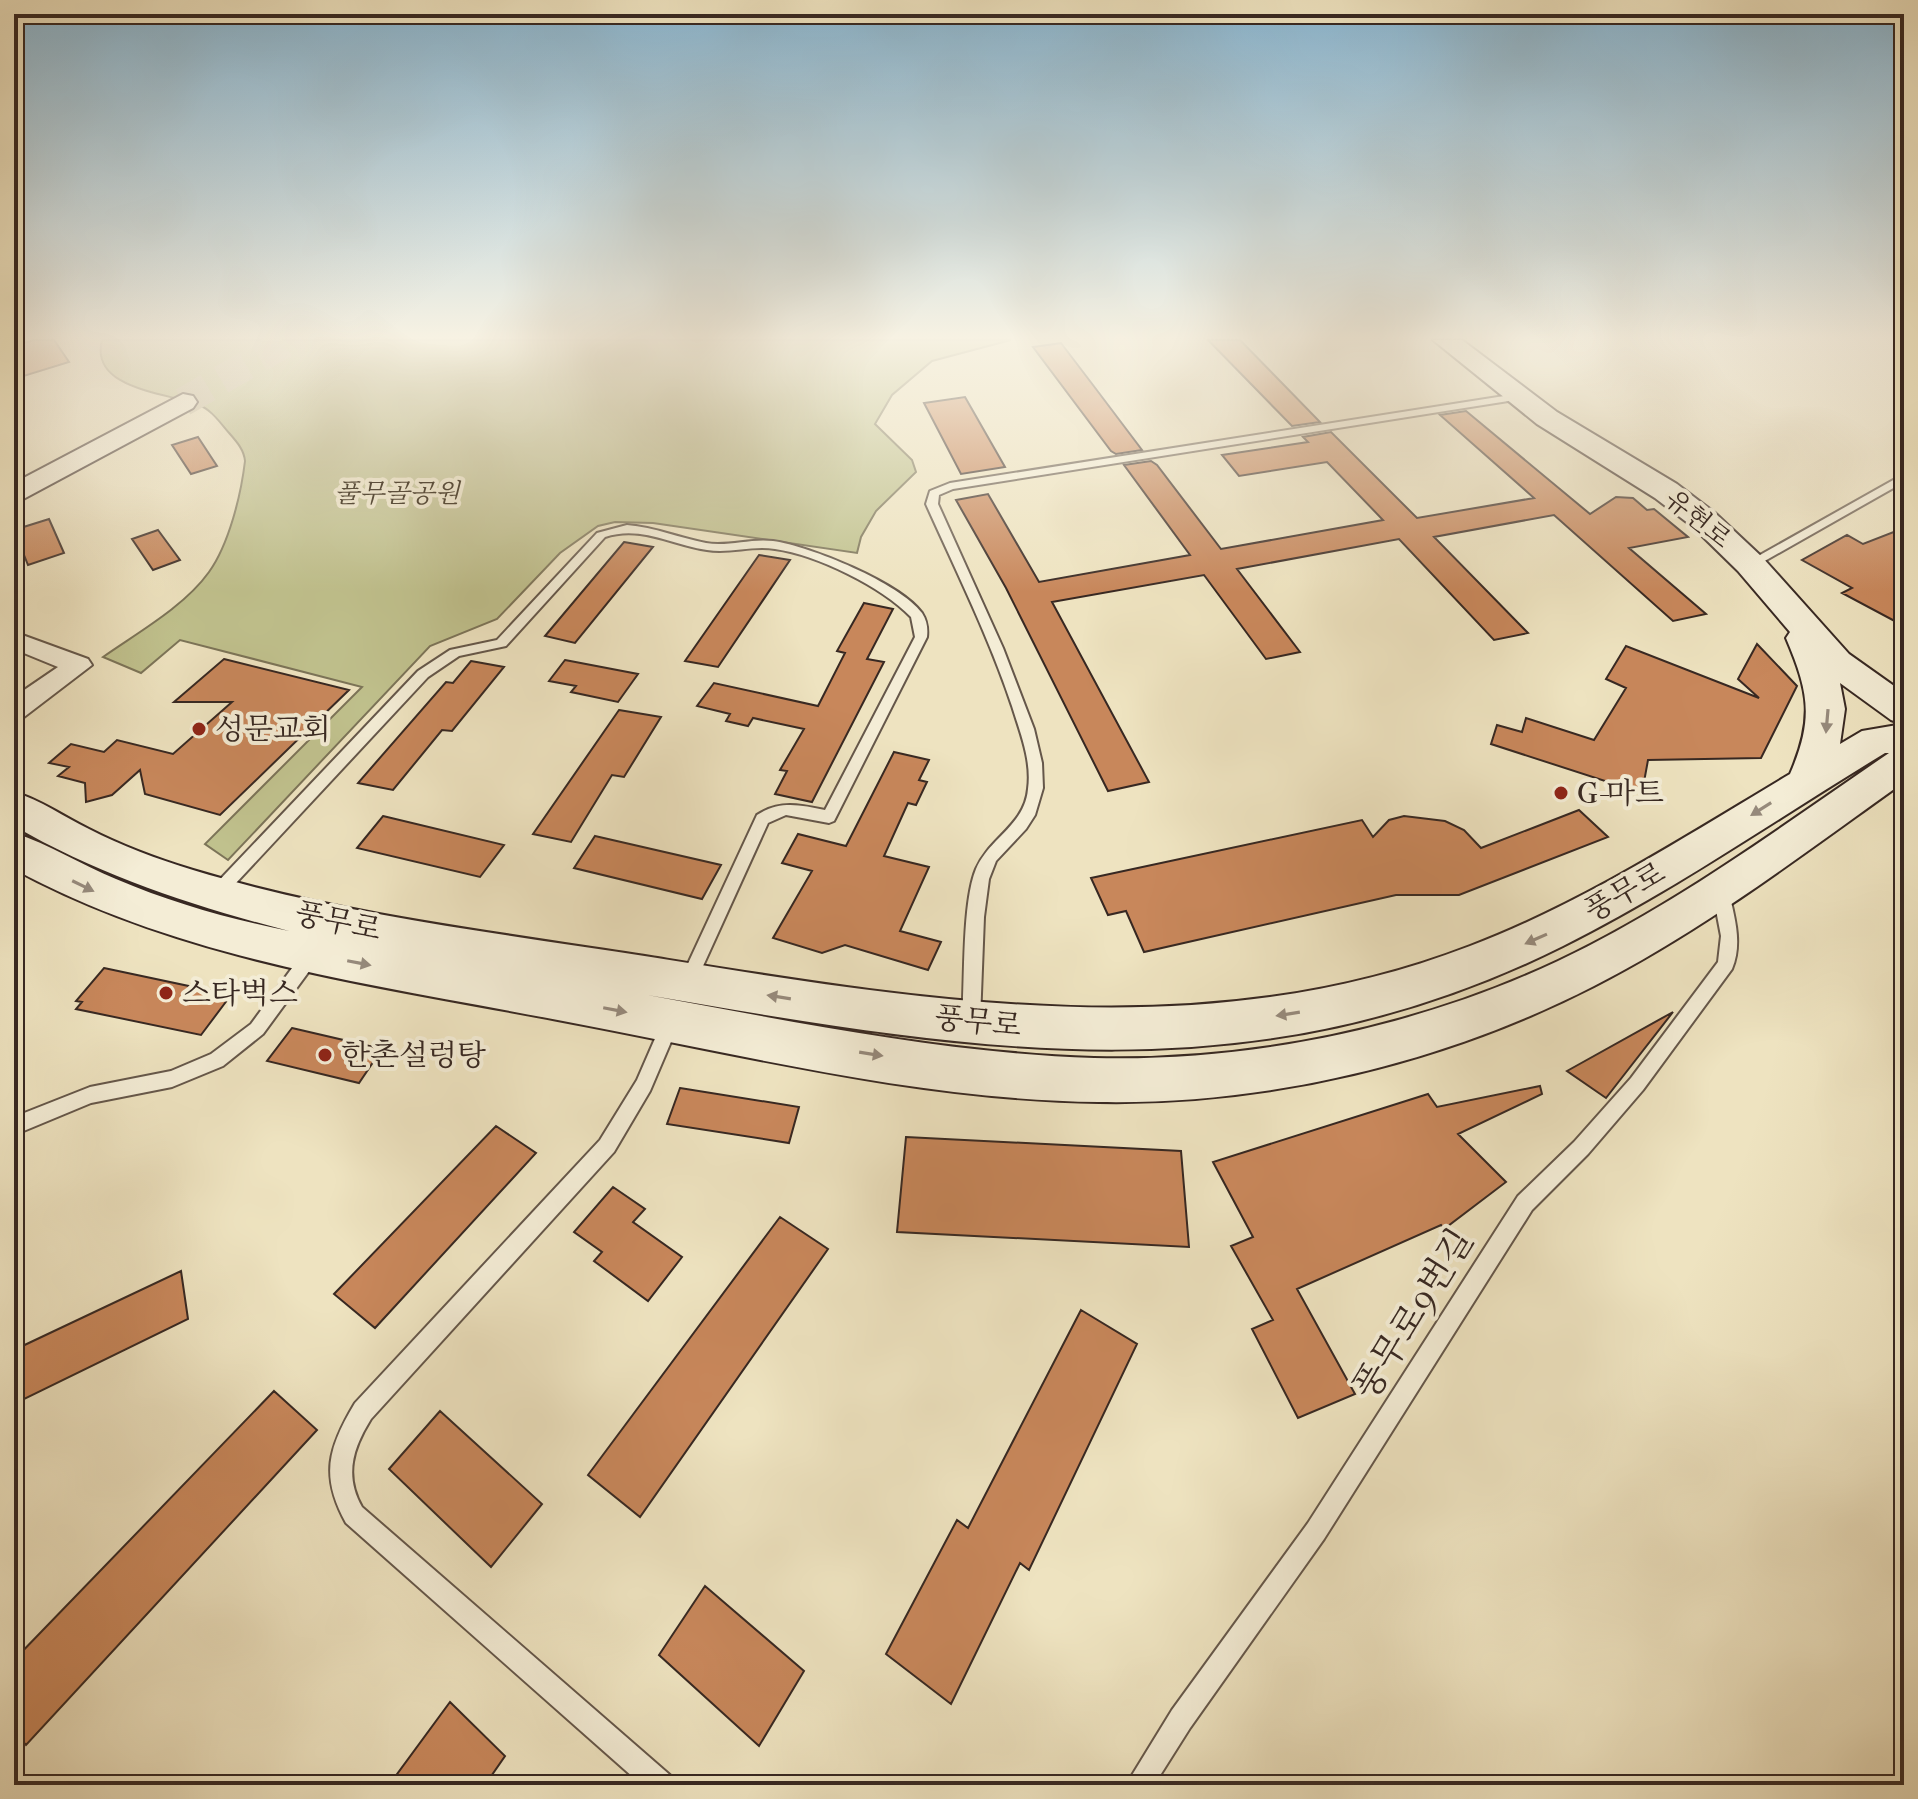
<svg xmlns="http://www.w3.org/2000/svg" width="1918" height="1799" font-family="'IM FELL French Canon','Noto Serif KR',serif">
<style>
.green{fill:#c0c18d;stroke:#7c7458;stroke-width:2}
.building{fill:#c8875b;stroke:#372822;stroke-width:2}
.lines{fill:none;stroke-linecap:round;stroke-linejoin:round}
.secondary-tunnel{stroke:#c9bea0;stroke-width:29;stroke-dasharray:29 15;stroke-linecap:butt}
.lane-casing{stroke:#65574a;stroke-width:4}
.street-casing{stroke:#65574a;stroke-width:4}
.secondary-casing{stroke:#372822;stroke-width:4}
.lane{fill:#f4edd6;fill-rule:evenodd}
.street{fill:#f4edd6;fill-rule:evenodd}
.secondary{fill:#f4edd6;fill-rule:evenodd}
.oneway{fill:#968a7c}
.poi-dot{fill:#8f2418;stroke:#f4edd6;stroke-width:3}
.labels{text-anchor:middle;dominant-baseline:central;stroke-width:8;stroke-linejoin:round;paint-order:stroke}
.far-park-label{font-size:26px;font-style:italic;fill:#594e3d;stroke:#f4edd6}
.far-street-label{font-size:26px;fill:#372822;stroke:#f4edd6}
.poi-label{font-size:30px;fill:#372822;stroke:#f4edd6;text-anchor:start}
.street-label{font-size:30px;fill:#372822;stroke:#f4edd6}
.near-street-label{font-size:36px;fill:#372822;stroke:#f4edd6}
</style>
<rect width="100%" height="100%" fill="#eee3c0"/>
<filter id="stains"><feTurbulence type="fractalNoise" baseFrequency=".0025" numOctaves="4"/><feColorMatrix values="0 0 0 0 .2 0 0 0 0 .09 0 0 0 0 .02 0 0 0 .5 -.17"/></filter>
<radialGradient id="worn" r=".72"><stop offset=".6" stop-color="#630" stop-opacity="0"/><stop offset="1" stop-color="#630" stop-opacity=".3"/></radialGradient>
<path class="green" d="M 102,340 L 1011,340 L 932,361 L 892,395 L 875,424 L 912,460 L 916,472 L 876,511 L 861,537 L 857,553 L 653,523 L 615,522 L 598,526 L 560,553 L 497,619 L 430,646 L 228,860 L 205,844 L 362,687 L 180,640 L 141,673 L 103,657 C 137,633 184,607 209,572 C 229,544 241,495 245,461 C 244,450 237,442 230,434 C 221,424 212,410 199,405 C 169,393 89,390 102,340 Z"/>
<path class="building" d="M 34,340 L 54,340 L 69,362 L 14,379 L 14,351 L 20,349 L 17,345 Z
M 1208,340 L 1240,340 L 1320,422 L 1292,426 Z
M 1061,343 L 1096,389 L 1142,450 L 1116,454 L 1111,451 L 1033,347 Z
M 965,397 L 1005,467 L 961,474 L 924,403 Z
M 1466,411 L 1590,514 L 1616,497 L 1633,498 L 1647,510 L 1654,509 L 1688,537 L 1629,548 L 1706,614 L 1673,621 L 1554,515 L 1434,537 L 1528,633 L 1494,640 L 1399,539 L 1237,569 L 1300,652 L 1266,659 L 1204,575 L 1052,602 L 1149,782 L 1108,791 L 1006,588 L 956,500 L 988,494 L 1039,582 L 1190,555 L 1124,465 L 1151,461 L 1157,465 L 1221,549 L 1383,520 L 1327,462 L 1239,476 L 1222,455 L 1308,442 L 1303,437 L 1331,432 L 1417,518 L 1534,498 L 1440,415 Z
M 198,437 L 217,466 L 191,474 L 172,445 Z
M 49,519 L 64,553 L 28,565 L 14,530 Z
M 1904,528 L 1904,626 L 1842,593 L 1852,588 L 1802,560 L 1847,535 L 1863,544 Z
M 158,530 L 180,560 L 153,570 L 132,539 Z
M 624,542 L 653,547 L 575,643 L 545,636 Z
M 759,555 L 790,560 L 718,667 L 685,661 Z
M 864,603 L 893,609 L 867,659 L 884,662 L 812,802 L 775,794 L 787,771 L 780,770 L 804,729 L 753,718 L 748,726 L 726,721 L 730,714 L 697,706 L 714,683 L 818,706 L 845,653 L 837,651 Z
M 1757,644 L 1797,686 L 1761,758 L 1648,760 L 1642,793 L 1491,744 L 1497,725 L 1522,732 L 1526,718 L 1594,740 L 1626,688 L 1606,679 L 1626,646 L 1759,698 L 1738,679 Z
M 224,659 L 349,690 L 220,815 L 145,794 L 140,770 L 112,795 L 86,802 L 85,783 L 58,776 L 69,767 L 49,763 L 71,744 L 104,752 L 117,740 L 173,754 L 232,702 L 174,702 Z
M 565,660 L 638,674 L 618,702 L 571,692 L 576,686 L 549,681 Z
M 471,661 L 504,667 L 452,731 L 442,730 L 393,790 L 358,783 L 446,682 L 453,683 Z
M 619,710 L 661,717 L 624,777 L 612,775 L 571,842 L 533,834 Z
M 894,752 L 929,760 L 919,780 L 927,782 L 916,805 L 908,803 L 884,856 L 929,867 L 900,931 L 941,942 L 928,970 L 845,945 L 822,953 L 773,938 L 812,871 L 782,863 L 798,834 L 846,846 Z
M 1579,810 L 1608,837 L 1459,895 L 1396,895 L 1144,952 L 1126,911 L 1108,915 L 1091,878 L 1362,820 L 1373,837 L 1389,820 L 1404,816 L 1445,821 L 1464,830 L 1481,848 Z
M 383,816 L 504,845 L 480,877 L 357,848 Z
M 595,836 L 721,865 L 702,899 L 574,868 Z
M 104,968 L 231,995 L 201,1035 L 76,1009 L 82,1002 L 76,1001 Z
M 1673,1012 L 1606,1098 L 1567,1071 Z
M 292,1028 L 382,1049 L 359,1083 L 267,1061 Z
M 1540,1086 L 1542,1094 L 1458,1134 L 1506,1182 L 1444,1229 L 1441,1225 L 1297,1289 L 1355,1394 L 1298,1418 L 1252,1329 L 1273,1320 L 1231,1246 L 1253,1237 L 1213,1162 L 1428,1094 L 1437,1107 Z
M 680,1088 L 799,1107 L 789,1143 L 667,1124 Z
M 496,1126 L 536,1153 L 375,1328 L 334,1294 Z
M 906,1137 L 1181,1151 L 1189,1247 L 897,1232 Z
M 613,1187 L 645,1209 L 633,1222 L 682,1257 L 648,1301 L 594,1261 L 602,1252 L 574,1232 Z
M 780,1217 L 828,1249 L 640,1517 L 588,1475 Z
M 181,1271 L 188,1319 L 14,1404 L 14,1350 Z
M 1081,1310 L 1137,1344 L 1029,1570 L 1020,1563 L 951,1704 L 886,1654 L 957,1520 L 968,1528 Z
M 274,1391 L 317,1430 L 26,1745 L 14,1730 L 14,1660 Z
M 440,1411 L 542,1504 L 491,1567 L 389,1469 Z
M 705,1586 L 804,1671 L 759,1746 L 659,1655 Z
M 450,1702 L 505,1756 L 485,1785 L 389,1785 Z"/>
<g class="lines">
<path class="secondary-tunnel" d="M 183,402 L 290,340"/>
<defs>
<path id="lane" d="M 1517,394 L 1521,395 L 1521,399 L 953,489 L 939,495 L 938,504 L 1003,648 L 1034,729 L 1042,763 L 1043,788 L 1035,815 L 1026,829 L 996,861 L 989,879 L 984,917 L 980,1020 L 977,1025 L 971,1027 L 965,1025 L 962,1020 C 965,980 962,903 976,869 C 989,838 1025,825 1028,789 C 1032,761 1020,732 1012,706 C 989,637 956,571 926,504 L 930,491 L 950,483 Z
M 1904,474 L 1904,482 L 1754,567 L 1746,567 L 1744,564 Z
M 627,525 C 655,527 679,538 706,543 C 728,547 751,538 773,541 C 810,546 900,583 922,613 C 927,621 928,628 927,637 L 834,821 L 829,823 L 786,815 L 768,823 L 693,988 L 687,990 L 681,988 L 679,983 L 757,815 C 779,800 801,805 825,810 L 915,637 L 911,617 C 881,586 817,555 775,549 C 752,545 730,554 707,550 C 672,545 641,525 605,537 L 506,646 L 459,656 L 428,677 L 222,898 L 210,898 L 208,894 L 210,890 L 418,671 L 450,650 L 497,640 L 597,533 Z
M 1720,883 L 1726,885 L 1728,889 C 1734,915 1743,943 1732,969 L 1643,1090 L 1588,1154 L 1532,1210 L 1324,1539 L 1190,1728 L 1154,1785 L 1126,1785 L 1172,1710 L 1308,1523 L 1518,1196 L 1574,1142 L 1631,1078 L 1718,962 L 1721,936 L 1712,889 L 1714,885 Z
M 312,947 L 318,949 L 320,954 L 318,959 L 263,1034 L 223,1066 L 172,1087 L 91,1103 L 14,1135 L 14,1117 L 90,1087 L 171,1071 L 211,1054 L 251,1024 L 306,949 Z
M 670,1015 L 676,1018 L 679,1023 L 650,1091 L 614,1152 L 371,1419 C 353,1448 344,1475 362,1507 L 671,1776 L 675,1785 L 642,1785 L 346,1523 C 320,1476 328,1448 355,1403 L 600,1140 L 637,1080 L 664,1018 Z"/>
<path id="street" d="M 14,632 L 88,659 L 92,665 L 24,717 L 14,719 L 14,697 L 58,667 L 14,649 Z"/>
<path id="secondary" d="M 1433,340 L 1462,340 L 1557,412 L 1677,484 L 1715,513 L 1762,557 L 1849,654 L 1904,693 L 1904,782 C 1803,854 1704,930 1594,986 C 1444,1063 1268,1105 1099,1102 C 919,1100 740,1054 563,1021 C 377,985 183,961 14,869 L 14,833 C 49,844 82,865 116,879 C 172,903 230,919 289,931 C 193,906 101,876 14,826 L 14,792 C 41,800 64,817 89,829 C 122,846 157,859 193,870 C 342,915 498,933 651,957 C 924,1001 1203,1049 1470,946 C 1583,903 1686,836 1790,774 C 1814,719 1809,692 1786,638 L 1790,632 L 1738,571 L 1693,527 L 1655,498 L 1537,424 ZM 1840,683 L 1891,720 L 1903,724 L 1862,731 L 1840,744 L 1845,709 ZM 1885,753 L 1889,753 C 1782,826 1676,905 1558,961 C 1416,1028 1250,1062 1094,1058 C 943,1053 795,1022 647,995 C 973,1051 1252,1101 1563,946 C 1675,890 1778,818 1885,753 Z
M 183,394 L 193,396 L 197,402 L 193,408 L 14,504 L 14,483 Z"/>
</defs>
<use href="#lane" class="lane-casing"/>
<use href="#street" class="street-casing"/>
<use href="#secondary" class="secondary-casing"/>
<use href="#lane" class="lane"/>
<use href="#street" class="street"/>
<use href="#secondary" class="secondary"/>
</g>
<defs><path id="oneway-solid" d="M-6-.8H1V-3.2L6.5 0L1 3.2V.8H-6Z" transform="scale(2)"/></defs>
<g class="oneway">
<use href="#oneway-solid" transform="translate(1827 721) rotate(95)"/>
<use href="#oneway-solid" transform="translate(1761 809) rotate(148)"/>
<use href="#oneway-solid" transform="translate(83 886) rotate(26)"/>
<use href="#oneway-solid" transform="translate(1536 939) rotate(156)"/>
<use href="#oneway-solid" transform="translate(359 963) rotate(11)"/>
<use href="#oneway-solid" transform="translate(779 997) rotate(-171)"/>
<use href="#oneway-solid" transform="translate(615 1010) rotate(11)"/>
<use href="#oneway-solid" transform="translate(1288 1014) rotate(171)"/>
<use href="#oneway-solid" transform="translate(871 1054) rotate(9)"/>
</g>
<linearGradient id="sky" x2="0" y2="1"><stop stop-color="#89b8d5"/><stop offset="0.57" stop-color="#f7f2e3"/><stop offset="1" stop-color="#f7f2e3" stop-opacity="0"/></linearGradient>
<rect width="1918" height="592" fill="url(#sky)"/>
<g class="poi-dot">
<circle cx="199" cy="729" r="8"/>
<circle cx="1561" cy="793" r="8"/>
<circle cx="166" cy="993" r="8"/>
<circle cx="325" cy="1055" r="8"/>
</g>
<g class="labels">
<g class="far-park-label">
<text x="397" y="493">풀무골공원</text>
</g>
<g class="far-street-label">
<text transform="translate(1698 519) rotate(39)">유현로</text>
</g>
<g class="poi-label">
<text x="215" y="729">성문교회</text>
<text x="1577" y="793">G-마트</text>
<text x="182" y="993">스타벅스</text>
<text x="341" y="1055">한촌설렁탕</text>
</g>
<g class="street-label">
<text transform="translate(1625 892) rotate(-30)">풍무로</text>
<text transform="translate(338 922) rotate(12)">풍무로</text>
<text transform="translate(978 1022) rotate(6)">풍무로</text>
</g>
<g class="near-street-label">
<text transform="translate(1413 1314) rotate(-58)">풍무로9번길</text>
</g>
</g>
<rect width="1918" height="1799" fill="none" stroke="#eee3c0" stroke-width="48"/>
<rect x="16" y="16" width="1886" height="1767" fill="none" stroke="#372822" stroke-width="4"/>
<rect x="24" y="24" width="1870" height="1751" fill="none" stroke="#372822" stroke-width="2"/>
<rect width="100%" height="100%" filter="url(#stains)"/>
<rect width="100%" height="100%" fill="url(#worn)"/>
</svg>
